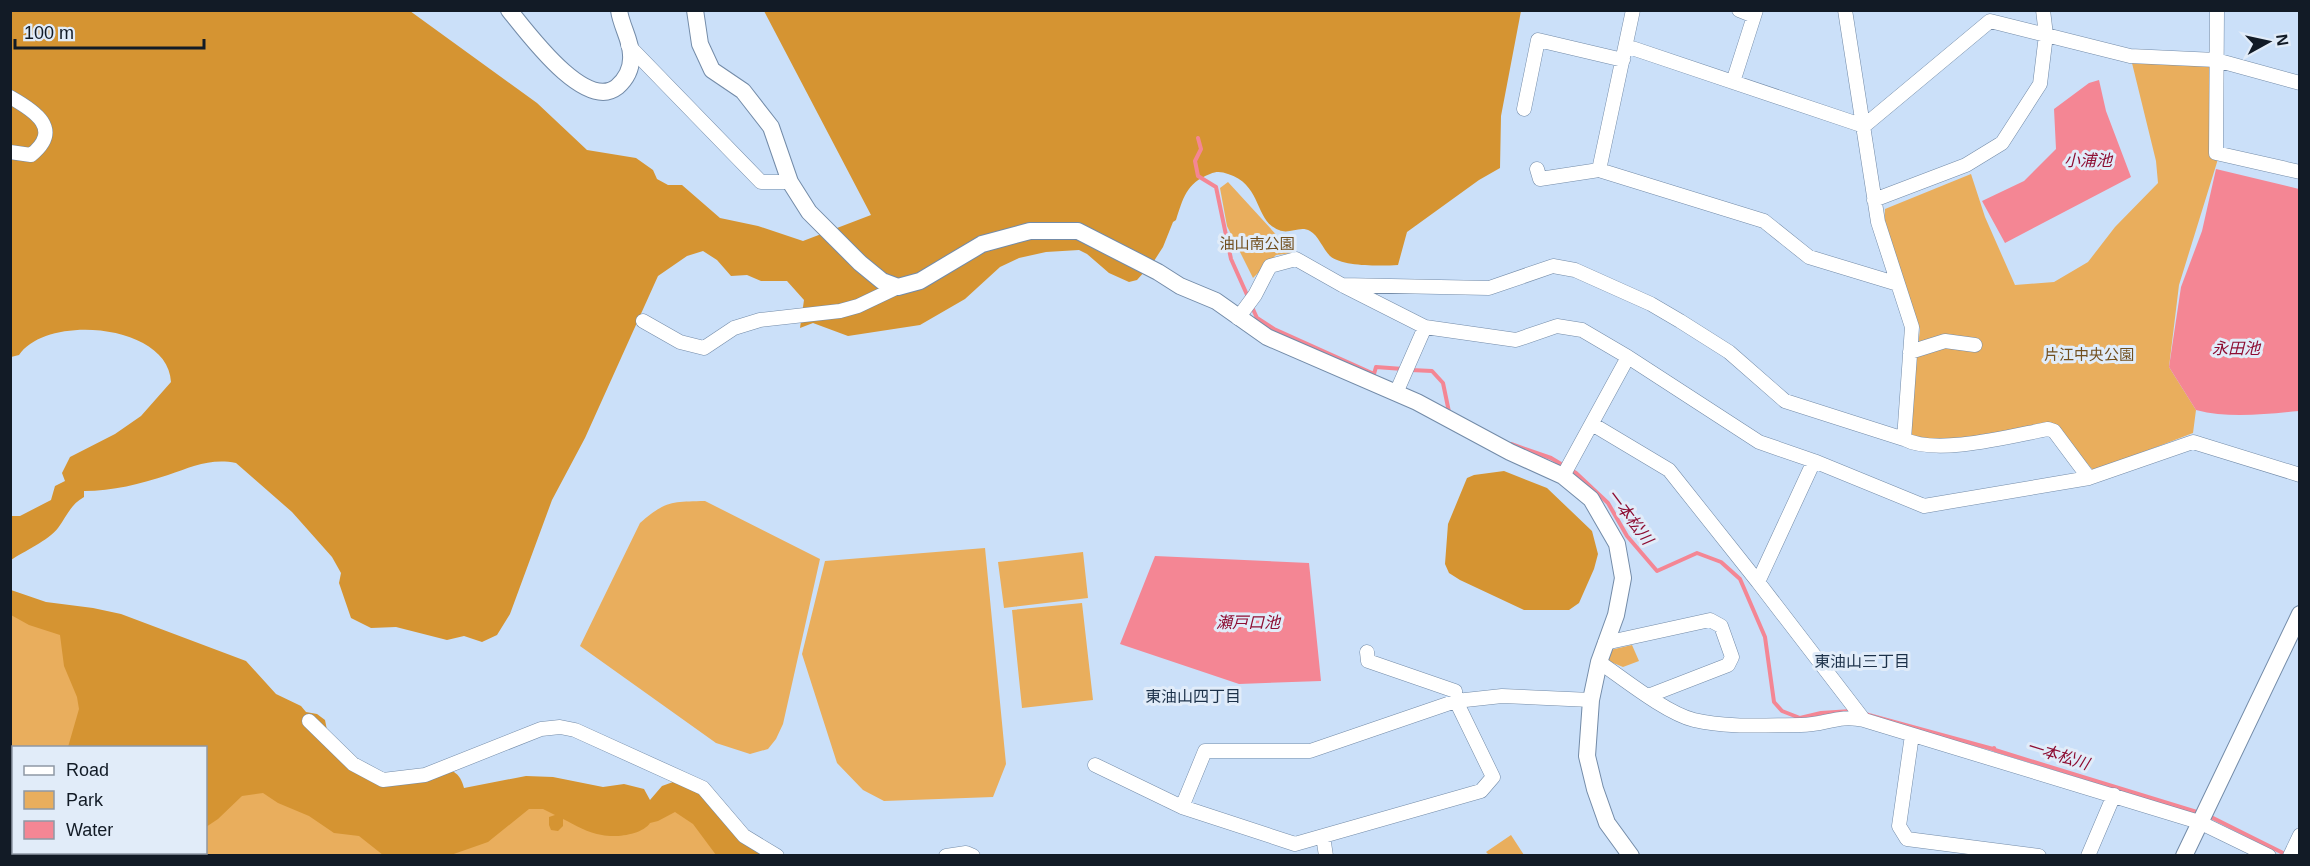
<svg xmlns="http://www.w3.org/2000/svg" width="2310" height="866" font-family="Arial,'Noto Sans JP',sans-serif">
<style>
.green{fill:#e9ae5d;fill-rule:evenodd}
.forest{fill:#d59432}
.water{fill:#f48694}
.lines{fill:none;stroke-linecap:round;stroke-linejoin:round}
.stream{stroke:#f48694;stroke-width:4}
.minor-casing{stroke:#738ba8;stroke-width:15}
.tertiary-casing{stroke:#738ba8;stroke-width:18}
.minor{stroke:#fff;stroke-width:14}
.tertiary{stroke:#fff;stroke-width:16}
.labels{text-anchor:middle;dominant-baseline:central;stroke-width:6;stroke-linejoin:round;paint-order:stroke}
.park-label{font-size:15px;fill:#714f1e;stroke:#e1ecf9}
.water-label{font-size:16px;font-style:italic;fill:#8d0d32;stroke:#e1ecf9}
.neighbourhood-label{font-size:16px;fill:#1c3149;stroke:#e1ecf9}
</style>
<rect width="100%" height="100%" fill="#cbe0f9"/>
<path class="green" d="M 2131,59 L 2203,63 L 2213,69 L 2214,80 L 2209,148 L 2218,159 L 2179,285 L 2169,367 L 2196,410 L 2193,433 L 2099,469 L 2092,469 L 2058,430 L 1945,441 L 1913,440 L 1908,432 L 1920,329 L 1884,225 L 1885,209 L 1971,174 L 1985,217 L 2015,285 L 2054,282 L 2088,262 L 2115,227 L 2158,183 L 2156,161 Z
M 1228,182 L 1293,253 L 1276,255 L 1253,278 L 1227,226 L 1220,188 Z
M 705,501 L 820,559 L 783,724 L 776,739 L 768,749 L 750,754 L 716,743 L 580,646 L 640,523 C 666,500 673,502 705,501 Z
M 985,548 L 1006,764 L 993,797 L 884,801 L 863,790 L 837,763 L 802,654 L 825,561 Z
M 1083,552 L 1088,598 L 1004,608 L 998,562 Z
M 1082,603 L 1093,700 L 1022,708 L 1012,610 Z
M 10,608 L 188,680 L 315,808 L 507,790 L 681,803 L 734,855 L 11,855 ZM 14,748 L 206,748 L 206,852 L 14,852 Z
M 1632,645 L 1639,661 L 1623,667 L 1606,660 L 1606,651 Z
M 1511,835 L 1524,855 L 1489,855 L 1486,852 Z"/>
<path class="forest" d="M 11,11 L 410,11 L 537,103 L 587,150 L 636,158 L 653,170 L 657,179 L 668,185 L 682,185 L 720,218 L 758,226 L 803,241 L 871,215 L 764,11 L 1521,11 L 1501,116 L 1500,168 L 1479,180 L 1407,232 L 1398,265 C 1381,266 1343,267 1330,256 C 1323,249 1318,235 1310,231 C 1300,225 1289,235 1279,230 C 1254,221 1263,185 1228,174 C 1222,172 1217,171 1210,174 C 1186,183 1183,199 1176,220 L 1173,222 L 1163,247 L 1154,261 L 1137,280 L 1129,282 L 1109,273 L 1087,254 L 1079,250 L 1046,252 L 1019,258 L 1000,267 L 965,299 L 920,325 L 848,336 L 813,323 L 800,328 L 804,300 L 787,281 L 761,281 L 747,275 L 731,276 L 717,260 L 703,251 L 687,256 L 658,276 L 585,438 L 552,500 L 510,614 L 497,635 L 482,642 L 464,636 L 447,640 L 396,627 L 371,628 L 351,618 L 339,583 L 341,573 L 332,557 L 292,512 L 236,463 C 210,458 192,467 168,475 C 140,484 113,491 84,491 L 84,497 C 70,505 67,516 58,528 C 49,540 23,552 11,560 L 11,516 L 20,516 L 51,500 L 55,486 L 65,481 L 62,473 L 70,457 L 115,434 L 141,416 L 171,382 C 169,324 47,313 19,355 L 11,357 Z
M 1504,471 L 1547,488 L 1592,531 L 1598,554 L 1594,569 L 1579,603 L 1569,610 L 1524,610 L 1460,580 L 1449,573 L 1445,564 L 1448,524 L 1467,478 L 1474,475 Z
M 11,590 L 46,602 L 93,608 L 121,614 L 246,661 L 276,694 L 301,706 L 306,712 L 317,714 L 325,720 L 330,745 C 345,754 361,768 378,774 C 400,783 455,747 464,788 L 526,776 L 553,777 L 603,787 L 624,784 L 644,789 L 650,800 L 662,786 L 673,782 L 696,790 L 751,847 L 762,855 L 716,855 L 693,824 L 675,812 L 658,821 L 650,823 C 642,835 615,838 602,835 C 588,833 575,825 563,819 L 563,826 L 558,831 L 551,830 L 549,825 L 549,817 L 555,815 L 543,809 L 529,809 L 488,842 L 448,856 L 383,855 L 359,836 L 334,833 L 309,816 L 278,803 L 263,793 L 242,796 L 218,819 L 206,827 L 206,748 L 68,747 L 79,709 L 77,697 L 64,666 L 60,635 L 29,625 L 11,615 Z
M 13,842 L 14,852 L 126,852 L 128,855 L 12,855 L 11,845 Z"/>
<path class="water" d="M 2099,80 L 2106,111 L 2131,177 L 2005,243 L 1982,201 L 2024,181 L 2056,149 L 2054,109 L 2089,83 Z
M 2216,169 L 2299,189 L 2299,411 C 2265,414 2230,419 2196,410 L 2169,367 L 2181,287 L 2202,231 Z
M 1155,556 L 1309,563 L 1321,681 L 1239,684 L 1120,644 Z"/>
<g class="lines">
<path class="stream" d="M 1198,138 L 1201,149 L 1195,161 L 1198,176 L 1216,187 L 1231,259 L 1248,297
M 1252,307 L 1257,318 L 1274,329 L 1374,374 L 1376,367 L 1403,369
M 1411,370 L 1432,371 L 1443,383 L 1449,412
M 1511,444 L 1551,458 L 1576,473 L 1608,503 L 1627,536 L 1657,571 L 1697,553 L 1721,562 L 1740,579 L 1765,637 L 1774,702 L 1782,711 L 1800,718 L 1821,713 L 1851,711
M 1865,714 L 1993,749 L 1994,748 L 1995,750 L 2200,813
M 2207,815 L 2287,855"/>
<defs>
<path id="minor" d="M 1739,10 L 1754,16
M 2217,10 L 2216,153 L 2300,172
M 628,45 L 761,182 L 790,182
M 1626,46 L 1864,126 L 1990,21 L 2130,56 L 2216,60 L 2300,83
M 1733,82 L 1756,10
M 10,97 C 35,111 63,129 31,155 L 10,152
M 1524,109 L 1538,40 L 1623,60
M 1537,169 L 1540,179 L 1599,170 L 1633,10
M 1599,170 L 1764,221 L 1809,257 L 1898,284
M 1874,200 L 1966,165 L 2002,143 L 2040,84 L 2046,35 L 2043,10
M 1342,285 L 1489,288 L 1553,266 L 1575,270 L 1651,304 L 1680,321 L 1729,352 L 1785,401 L 1904,439 L 1912,327 L 1878,222 L 1845,10
M 1238,318 L 1255,295 L 1270,266 L 1296,259 L 1342,285 L 1425,327 L 1516,340 L 1557,326 L 1582,330 L 1628,357
M 643,321 L 680,342 L 704,348 L 734,328 L 760,320 L 840,311 L 858,306 L 898,287
M 1910,352 L 1945,341 L 1975,345
M 1396,393 L 1425,327
M 1592,424 L 1669,470 L 1758,582
M 1904,439 C 1936,456 2011,436 2048,429 L 2054,431 L 2089,478
M 1814,461 L 1758,582 L 1864,720
M 1563,476 L 1628,357 L 1759,442 L 1814,461 L 1924,506 L 2089,478 L 2193,442 L 2300,475
M 1605,643 L 1710,620 L 1721,626 L 1732,657 L 1728,665 L 1648,696
M 1599,662 C 1624,679 1666,713 1694,720 C 1728,728 1766,725 1801,725 C 1826,725 1838,714 1864,720 L 2199,822 L 2269,856
M 309,721 L 353,764 L 383,780 L 425,775 L 541,729 L 560,727 L 575,730 L 703,788 L 744,836 L 777,856
M 1912,735 L 1899,826 L 1907,839 L 2039,856
M 1095,765 L 1182,807 L 1295,844 L 1481,791 L 1493,777 L 1456,701 L 1455,691 L 1368,661 L 1367,652
M 1182,807 L 1205,751 L 1310,751 L 1456,701 L 1502,696 L 1591,700
M 1323,836 L 1326,856
M 946,856 L 966,853 L 973,856
M 2088,856 L 2114,795
M 2290,856 L 2300,835"/>
<path id="tertiary" d="M 509,10 C 527,32 585,112 617,87 C 626,79 632,68 631,55 C 631,40 621,26 619,10
M 695,10 L 700,44 L 712,70 L 743,91 L 771,127 L 790,182 L 809,212 L 860,263 L 882,281 L 898,287 L 920,281 L 982,244 L 1030,231 L 1078,231 L 1158,272 L 1180,286 L 1216,301 L 1267,337 L 1417,402 L 1510,452 L 1563,476 L 1591,499 L 1617,544 L 1623,578 L 1616,615 L 1599,662 L 1591,700 L 1587,756 L 1595,789 L 1607,823 L 1631,856
M 2184,856 L 2300,614"/>
</defs>
<use href="#minor" class="minor-casing"/>
<use href="#tertiary" class="tertiary-casing"/>
<use href="#minor" class="minor"/>
<use href="#tertiary" class="tertiary"/>
</g>
<g class="labels">
<g class="park-label">
<text x="1257" y="243">油山南公園</text>
<text x="2089" y="354">片江中央公園</text>
</g>
<g class="water-label">
<text x="2088" y="160">小浦池</text>
<text x="2236" y="348">永田池</text>
<text transform="translate(1630 517) rotate(53)">一本松川</text>
<text x="1248" y="622">瀬戸口池</text>
<text transform="translate(2058 755) rotate(17)">一本松川</text>
</g>
<g class="neighbourhood-label">
<text x="1862" y="661">東油山三丁目</text>
<text x="1193" y="696">東油山四丁目</text>
</g>
</g>
<rect width="2310" height="866" fill="none" stroke="#121b26" stroke-width="24"/>
<rect x="12" y="746" width="195" height="108" fill="#e1ecf9" stroke="#8e98a5" stroke-width="1.5"/>
<rect x="24" y="766" width="30" height="9" fill="#ffffff" stroke="#8e98a5" stroke-width="1.5"/>
<text x="66" y="776" font-size="18" fill="#121b26">Road</text>
<rect x="24" y="791" width="30" height="18" fill="#e9ae5d" stroke="#8e98a5" stroke-width="1.5"/>
<text x="66" y="806" font-size="18" fill="#121b26">Park</text>
<rect x="24" y="821" width="30" height="18" fill="#f48694" stroke="#8e98a5" stroke-width="1.5"/>
<text x="66" y="836" font-size="18" fill="#121b26">Water</text>
<g transform="translate(2268 42) rotate(82)" stroke="#e1ecf9" stroke-width="4.5" paint-order="stroke">
<path d="M0-4.5L10 22L0 15L-10 22Z" fill="#121b26"/>
<text y="-9" font-size="16" font-weight="bold" text-anchor="middle" fill="#121b26">N</text>
</g>
<path d="M15 39v9h189v-9" fill="none" stroke="#121b26" stroke-width="3"/>
<text x="24" y="39" font-size="18" fill="#121b26" stroke="#e1ecf9" stroke-width="4.5" paint-order="stroke">100 m</text>
</svg>
